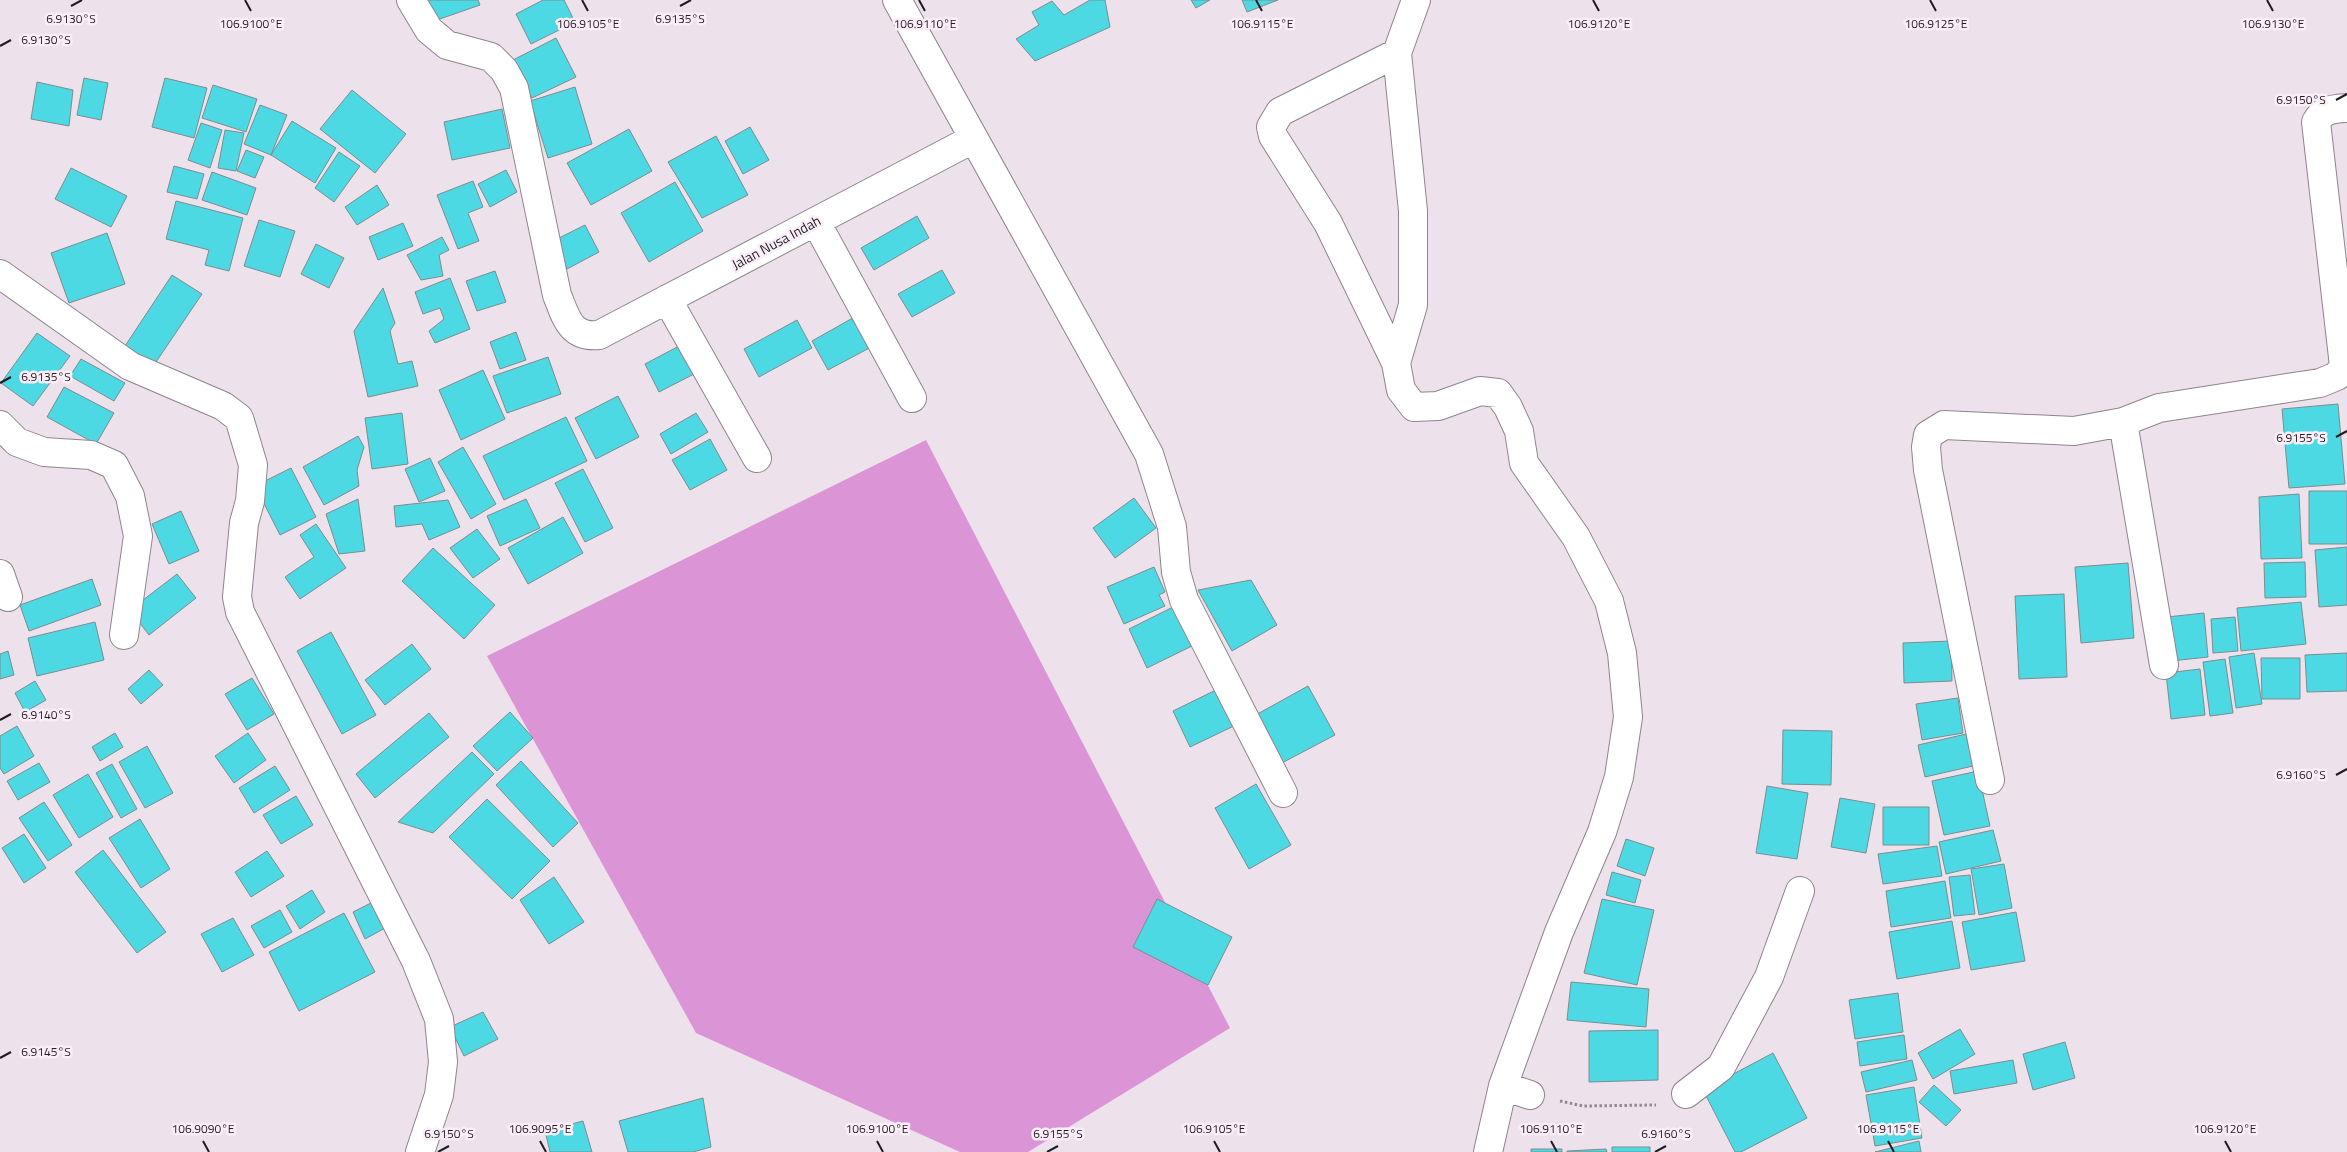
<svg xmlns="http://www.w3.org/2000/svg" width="2347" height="1152" font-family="'Titillium Web',sans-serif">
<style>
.forest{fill:#db95d6}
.building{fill:#4dd9e4;stroke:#7c8d8e}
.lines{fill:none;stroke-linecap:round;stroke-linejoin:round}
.minor-casing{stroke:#8f848e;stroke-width:30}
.path{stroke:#918990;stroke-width:3;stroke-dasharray:2.5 2.5;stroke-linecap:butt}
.minor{stroke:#fff;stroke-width:28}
.ticks{fill:none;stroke:#201c20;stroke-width:2}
.labels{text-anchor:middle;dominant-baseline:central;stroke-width:5;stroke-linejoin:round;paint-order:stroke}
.street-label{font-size:14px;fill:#201c20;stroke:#fbeef9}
.ticks-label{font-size:12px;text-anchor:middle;fill:#201c20;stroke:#fbeef9;stroke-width:5;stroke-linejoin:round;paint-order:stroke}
</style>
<rect width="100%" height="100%" fill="#ede1ec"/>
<path class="forest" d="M 926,440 L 1230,1028 L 1028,1152 L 960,1152 L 696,1033 L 487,656 Z"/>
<path class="building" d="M 427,0 L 478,0 L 480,5 L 434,21 Z
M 543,0 L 564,0 L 575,22 L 531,44 L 516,14 Z
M 1090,0 L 1105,0 L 1110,27 L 1035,61 L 1016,39 L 1039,25 L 1032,12 L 1052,1 L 1064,15 Z
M 1191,0 L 1210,0 L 1196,8 Z
M 1242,0 L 1278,0 L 1247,12 Z
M 556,38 L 576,77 L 532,98 L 513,60 Z
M 84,78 L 108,83 L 101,120 L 77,115 Z
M 165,78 L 207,88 L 194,138 L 152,127 Z
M 37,82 L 73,90 L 69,126 L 31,119 Z
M 213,85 L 257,99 L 246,132 L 202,118 Z
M 575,87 L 592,144 L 548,158 L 530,101 Z
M 352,90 L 406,134 L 375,173 L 320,129 Z
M 260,105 L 287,115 L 271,155 L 244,144 Z
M 502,109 L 510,148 L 452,160 L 444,122 Z
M 292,121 L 336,148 L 315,183 L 271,155 Z
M 201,123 L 222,130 L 210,168 L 188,160 Z
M 750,127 L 769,160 L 743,174 L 725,141 Z
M 629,129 L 652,171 L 591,205 L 567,163 Z
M 225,130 L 244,133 L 236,171 L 218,168 Z
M 716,136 L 748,195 L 702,218 L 668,162 Z
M 246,150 L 264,157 L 255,178 L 237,171 Z
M 339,152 L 360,166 L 334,202 L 315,188 Z
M 174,166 L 204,174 L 197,199 L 167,192 Z
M 71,168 L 127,196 L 111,227 L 55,199 Z
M 506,170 L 517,192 L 490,207 L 478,184 Z
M 212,172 L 256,188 L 247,215 L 202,200 Z
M 473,181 L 483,207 L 468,213 L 479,241 L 458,249 L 437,195 Z
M 675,182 L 703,231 L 649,262 L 621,213 Z
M 377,185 L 389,205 L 357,225 L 345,207 Z
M 176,201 L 243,218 L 229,271 L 205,265 L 209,250 L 166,239 Z
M 917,216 L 929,238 L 874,270 L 861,248 Z
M 259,220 L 295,231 L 280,277 L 244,266 Z
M 403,223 L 413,246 L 378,260 L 369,237 Z
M 585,225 L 599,252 L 567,269 L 553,241 Z
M 107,233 L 125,284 L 69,303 L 51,253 Z
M 442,237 L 449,250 L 439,255 L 443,276 L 421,280 L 407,255 Z
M 316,244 L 344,258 L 329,288 L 301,274 Z
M 942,270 L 955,293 L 912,317 L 898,294 Z
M 495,271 L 506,302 L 477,311 L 466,281 Z
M 172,275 L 202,294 L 154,365 L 125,346 Z
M 450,278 L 470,329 L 435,343 L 429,331 L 444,319 L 440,308 L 423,314 L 415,292 Z
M 383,288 L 395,323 L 390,331 L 398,364 L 412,361 L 418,386 L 368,397 L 354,331 Z
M 858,315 L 875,345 L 828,370 L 812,341 Z
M 797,320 L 812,348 L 759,377 L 744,349 Z
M 516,332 L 526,360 L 500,369 L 490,342 Z
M 37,333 L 70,356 L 33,406 L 1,383 Z
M 679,346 L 694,374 L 659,392 L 645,364 Z
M 548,357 L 561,394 L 507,413 L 493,376 Z
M 81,359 L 125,383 L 114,401 L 70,376 Z
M 483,370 L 505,419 L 461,440 L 439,390 Z
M 64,387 L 114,413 L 96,444 L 47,417 Z
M 618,396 L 639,437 L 596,459 L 575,418 Z
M 2338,404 L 2345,484 L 2289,488 L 2282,409 Z
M 402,413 L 408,464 L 372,469 L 365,418 Z
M 696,413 L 708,432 L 671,454 L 660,434 Z
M 566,417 L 587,461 L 504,500 L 483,456 Z
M 358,436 L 364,447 L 357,470 L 359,486 L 324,505 L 303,467 Z
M 710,439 L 727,470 L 690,490 L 672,460 Z
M 463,447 L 496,504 L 471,519 L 438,462 Z
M 430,458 L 445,491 L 419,502 L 405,469 Z
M 291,468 L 316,517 L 280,535 L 255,486 Z
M 583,469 L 613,528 L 585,542 L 555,483 Z
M 2309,491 L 2347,491 L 2347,544 L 2309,544 Z
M 2299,494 L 2302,558 L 2261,559 L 2259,497 Z
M 1134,498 L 1156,528 L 1115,558 L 1093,528 Z
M 358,499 L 365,551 L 339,554 L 326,514 Z
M 526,499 L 540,528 L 500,546 L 487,516 Z
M 448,500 L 460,527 L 429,540 L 422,524 L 396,527 L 394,506 Z
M 181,511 L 199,551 L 169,564 L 152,524 Z
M 563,517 L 583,553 L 528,584 L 508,548 Z
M 316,524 L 346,568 L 300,599 L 285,577 L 314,557 L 300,535 Z
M 477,529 L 500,559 L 473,578 L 450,548 Z
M 2347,547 L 2347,605 L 2319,607 L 2315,550 Z
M 433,548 L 495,605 L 464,639 L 402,581 Z
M 2305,562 L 2306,597 L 2265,598 L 2264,563 Z
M 2128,563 L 2134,638 L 2081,643 L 2075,567 Z
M 1154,567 L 1165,592 L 1159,595 L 1165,606 L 1124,624 L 1107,587 Z
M 177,574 L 196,598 L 149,635 L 130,610 Z
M 92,579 L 101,605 L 29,631 L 20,605 Z
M 1251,580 L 1277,625 L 1232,651 L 1198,590 Z
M 2064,594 L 2067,677 L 2019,679 L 2015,596 Z
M 2301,602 L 2306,644 L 2241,651 L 2237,608 Z
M 1177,605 L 1196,644 L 1147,668 L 1129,629 Z
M 2204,613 L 2208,657 L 2171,661 L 2167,617 Z
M 2235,617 L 2238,651 L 2213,653 L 2211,619 Z
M 95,622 L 104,660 L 37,676 L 28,638 Z
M 331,632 L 376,715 L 342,734 L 297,651 Z
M 1951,641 L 1952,681 L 1904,683 L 1903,643 Z
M 412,644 L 431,669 L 385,705 L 365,680 Z
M 8,651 L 14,675 L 0,679 L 0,654 Z
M 2254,653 L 2262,704 L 2236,708 L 2229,657 Z
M 2347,653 L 2347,691 L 2307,692 L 2305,655 Z
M 2261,658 L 2300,658 L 2300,699 L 2262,699 Z
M 2225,659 L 2233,713 L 2210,716 L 2203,662 Z
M 2200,669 L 2205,715 L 2171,719 L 2166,673 Z
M 149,670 L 163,685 L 141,704 L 128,689 Z
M 252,678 L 274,714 L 247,730 L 225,694 Z
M 35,681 L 46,700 L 25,712 L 15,693 Z
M 1308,686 L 1335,735 L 1278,765 L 1252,717 Z
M 1222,687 L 1238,724 L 1190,747 L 1173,711 Z
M 1958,698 L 1963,733 L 1922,740 L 1916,704 Z
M 510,712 L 533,738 L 497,771 L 473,746 Z
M 429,713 L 449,737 L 375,798 L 356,774 Z
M 17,726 L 34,756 L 4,774 L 0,768 L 0,736 Z
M 1783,730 L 1832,731 L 1831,785 L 1782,784 Z
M 115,733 L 123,747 L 100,761 L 92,747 Z
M 248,733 L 266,760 L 234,783 L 215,756 Z
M 1966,734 L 1973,766 L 1925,777 L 1918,745 Z
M 147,746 L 173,793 L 145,808 L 119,762 Z
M 472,752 L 494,774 L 433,833 L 398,822 Z
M 521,761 L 578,823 L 553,847 L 496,785 Z
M 39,763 L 50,782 L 18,800 L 7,781 Z
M 112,764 L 137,809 L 121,818 L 96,773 Z
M 275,766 L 290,790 L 254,813 L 239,788 Z
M 1978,771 L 1990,826 L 1944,835 L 1932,781 Z
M 88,774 L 113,817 L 79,838 L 53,795 Z
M 1256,784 L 1291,845 L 1249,869 L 1215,808 Z
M 1767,786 L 1808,793 L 1797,859 L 1756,853 Z
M 296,796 L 313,825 L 281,844 L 263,815 Z
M 1840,798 L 1875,804 L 1866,853 L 1831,847 Z
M 487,799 L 550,861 L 512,899 L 449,837 Z
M 44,802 L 72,845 L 48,861 L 19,818 Z
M 1883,807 L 1929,807 L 1929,845 L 1883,845 Z
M 140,819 L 170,869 L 141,888 L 109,838 Z
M 1993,830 L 2001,861 L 1946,874 L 1939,842 Z
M 24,834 L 46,868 L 24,883 L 2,848 Z
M 1626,839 L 1654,848 L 1645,876 L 1617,866 Z
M 1937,846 L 1942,876 L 1883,884 L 1878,854 Z
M 103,850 L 166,932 L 137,953 L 75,872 Z
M 267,851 L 284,876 L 251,897 L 235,872 Z
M 2004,864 L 2012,908 L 1979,915 L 1971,869 Z
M 1612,872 L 1641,880 L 1635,903 L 1606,895 Z
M 1970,875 L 1975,914 L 1954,916 L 1949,877 Z
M 554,877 L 584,922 L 549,944 L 520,900 Z
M 1945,881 L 1951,918 L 1891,927 L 1886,891 Z
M 312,890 L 325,912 L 300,929 L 286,906 Z
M 1157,899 L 1232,937 L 1208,985 L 1133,947 Z
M 1602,899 L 1654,910 L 1637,985 L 1584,973 Z
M 373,902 L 387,927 L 365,939 L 353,912 Z
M 280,910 L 292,932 L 264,948 L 251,926 Z
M 2016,912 L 2025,961 L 1971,970 L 1962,922 Z
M 344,913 L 375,972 L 299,1011 L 269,952 Z
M 233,918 L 254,955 L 222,972 L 201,934 Z
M 1952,921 L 1960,968 L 1897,979 L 1889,932 Z
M 1571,982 L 1649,989 L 1646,1027 L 1567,1020 Z
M 1898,993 L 1903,1032 L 1855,1039 L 1849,1000 Z
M 483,1012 L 498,1039 L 464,1056 L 450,1027 Z
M 1960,1029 L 1975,1054 L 1933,1079 L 1918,1053 Z
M 1658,1030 L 1658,1080 L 1589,1082 L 1589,1031 Z
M 1904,1035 L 1907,1059 L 1860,1066 L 1857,1042 Z
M 2065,1042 L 2075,1078 L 2033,1090 L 2023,1054 Z
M 1773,1053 L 1807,1118 L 1741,1152 L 1735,1152 L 1703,1090 Z
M 1912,1060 L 1917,1080 L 1866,1092 L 1861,1072 Z
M 2013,1060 L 2017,1083 L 1954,1094 L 1950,1071 Z
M 1934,1085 L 1961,1110 L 1946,1126 L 1919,1102 Z
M 1914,1087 L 1922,1138 L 1875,1146 L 1866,1095 Z
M 703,1098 L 711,1147 L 693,1152 L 628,1152 L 619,1121 Z
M 583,1121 L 592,1152 L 550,1152 L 545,1131 Z
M 1919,1141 L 1921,1152 L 1875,1152 Z
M 1612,1147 L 1650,1147 L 1650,1152 L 1612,1152 Z
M 1531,1149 L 1562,1149 L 1562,1152 L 1531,1152 Z
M 1606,1149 L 1607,1152 L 1567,1152 L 1567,1151 Z"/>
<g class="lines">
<defs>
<path id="minor" d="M 411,0 L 429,30 L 447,45 L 491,57 L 504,70 L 514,88 L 557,295 C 566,317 570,338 599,335 L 973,139
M 897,0 L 1149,454 L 1172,527 L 1176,572 L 1184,600 L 1283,793
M 1416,0 L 1397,53 L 1413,211 L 1413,305 L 1396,363 L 1401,390 L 1414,407 L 1438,406 L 1480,391 L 1498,393 L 1508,407 L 1519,431 L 1524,463 L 1576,537 L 1609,601 L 1622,653 L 1628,717 L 1619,777 L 1602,832 L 1559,932 L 1503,1086 L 1488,1152
M 816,222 L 912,398
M 0,274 L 130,366 L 223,406 L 239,418 L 253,465 L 250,501 L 244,523 L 237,597 L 240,612 L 416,961 L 439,1019 L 443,1062 L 439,1095 L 420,1152
M 667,299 L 757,458
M 1396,363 L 1328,223 L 1273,136 L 1271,127 L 1280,112 L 1397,53
M 2123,422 L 2164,665
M 0,425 L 17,442 L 44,452 L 91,455 L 114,465 L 130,496 L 138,536 L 124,635
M 0,574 L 8,597
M 1990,780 L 1928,470 L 1926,447 L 1928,435 L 1944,425 L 2074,431 L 2123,422 L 2159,408 L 2320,383 L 2337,376 L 2344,366 L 2316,122 C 2323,109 2333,109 2347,108
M 1503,1086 L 1530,1095
M 1686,1094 L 1721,1067 L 1769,977 L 1800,891"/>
</defs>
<use href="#minor" class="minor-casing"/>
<path class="path" d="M 1560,1101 L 1583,1106 L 1656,1105"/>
<use href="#minor" class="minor"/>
</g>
<path class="ticks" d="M 245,0 L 251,11M 582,0 L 588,11M 919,0 L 925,11M 1256,0 L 1262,11M 1593,0 L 1599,11M 1930,0 L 1936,11M 2267,0 L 2273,11M 71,6 L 82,0M 680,6 L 691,0M 0,46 L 11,40M 2336,100 L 2347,94M 0,383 L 11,377M 2336,437 L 2347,431M 0,720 L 11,714M 2336,775 L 2347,769M 0,1058 L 11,1052M 203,1141 L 209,1152M 540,1141 L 546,1152M 877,1141 L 883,1152M 1214,1141 L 1220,1152M 1551,1141 L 1557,1152M 1888,1141 L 1894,1152M 2225,1141 L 2231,1152M 438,1152 L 449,1146M 1047,1152 L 1058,1146M 1655,1152 L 1666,1146"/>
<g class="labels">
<g class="street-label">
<text transform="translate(776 242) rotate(-28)">Jalan Nusa Indah</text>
</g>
</g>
<g class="ticks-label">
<text x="71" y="23">6.9130°S</text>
<text x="680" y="23">6.9135°S</text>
<text x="251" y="28">106.9100°E</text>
<text x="588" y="28">106.9105°E</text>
<text x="925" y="28">106.9110°E</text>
<text x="1262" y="28">106.9115°E</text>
<text x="1599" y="28">106.9120°E</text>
<text x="1936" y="28">106.9125°E</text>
<text x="2273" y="28">106.9130°E</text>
<text x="46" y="44">6.9130°S</text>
<text x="2301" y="104">6.9150°S</text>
<text x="46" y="381">6.9135°S</text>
<text x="2301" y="442">6.9155°S</text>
<text x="46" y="719">6.9140°S</text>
<text x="2301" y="779">6.9160°S</text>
<text x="46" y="1056">6.9145°S</text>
<text x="203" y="1133">106.9090°E</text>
<text x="540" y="1133">106.9095°E</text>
<text x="877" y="1133">106.9100°E</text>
<text x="1214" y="1133">106.9105°E</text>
<text x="1551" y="1133">106.9110°E</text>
<text x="1888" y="1133">106.9115°E</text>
<text x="2225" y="1133">106.9120°E</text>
<text x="449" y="1138">6.9150°S</text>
<text x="1058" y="1138">6.9155°S</text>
<text x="1666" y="1138">6.9160°S</text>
</g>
</svg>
